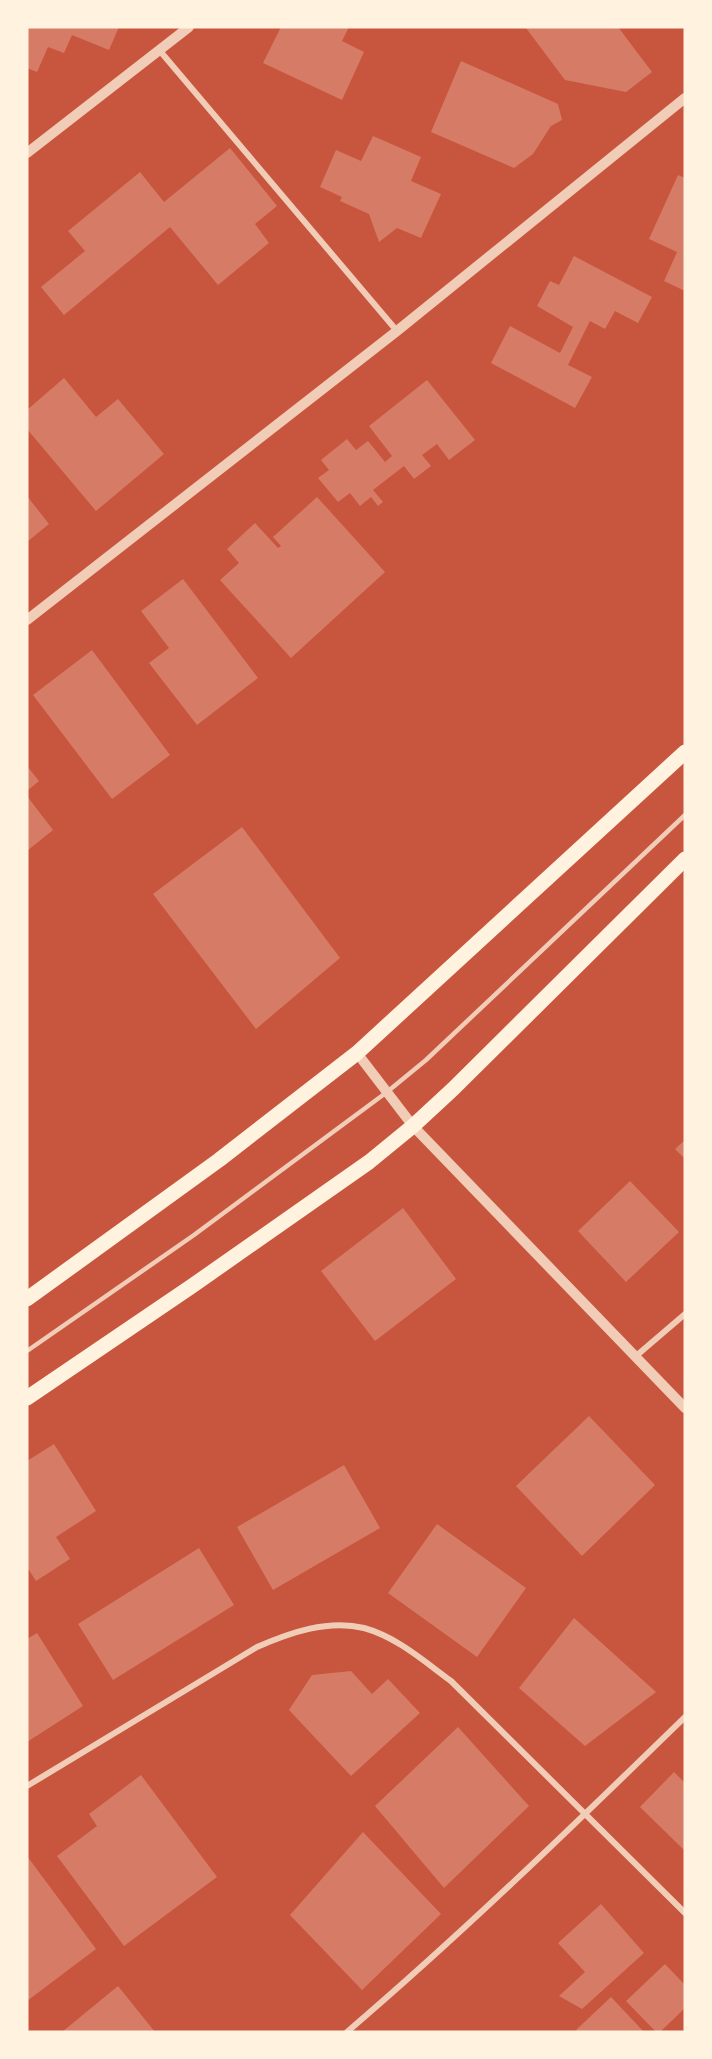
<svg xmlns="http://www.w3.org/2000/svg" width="712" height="2059" font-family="'PT Sans Narrow',sans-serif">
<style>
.building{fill:#d67c66}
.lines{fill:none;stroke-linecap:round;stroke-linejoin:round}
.service{stroke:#f1ccb7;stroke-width:4.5}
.minor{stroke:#f1ccb7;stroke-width:6}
.tertiary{stroke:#f1ccb7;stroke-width:10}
.primary{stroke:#fff3e0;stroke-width:15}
</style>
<rect width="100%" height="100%" fill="#c8553d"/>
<path class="building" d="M 27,27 L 119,27 L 109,50 L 72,35 L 64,53 L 48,47 L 37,72 L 27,68 Z
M 281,27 L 349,27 L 342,41 L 364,52 L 342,100 L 263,63 Z
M 527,27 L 618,27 L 652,72 L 626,92 L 565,80 L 526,28 Z
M 461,61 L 558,104 L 562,120 L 551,126 L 533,154 L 514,168 L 431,132 Z
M 373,136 L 421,157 L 411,181 L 441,194 L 421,238 L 397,228 L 379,242 L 369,214 L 340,201 L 342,197 L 320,187 L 336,150 L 361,161 Z
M 230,148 L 277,206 L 255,224 L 269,243 L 218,285 L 170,227 L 64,315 L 41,287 L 85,251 L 68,231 L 140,172 L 164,202 Z
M 678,175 L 685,178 L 685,291 L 664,281 L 677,252 L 649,239 Z
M 574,256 L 652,297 L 638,323 L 615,311 L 605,329 L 590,321 L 568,365 L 592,377 L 575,408 L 491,363 L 510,326 L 560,353 L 573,327 L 537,306 L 550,281 L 559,285 Z
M 64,378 L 96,417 L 118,399 L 164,454 L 96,511 L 27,429 L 27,410 Z
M 427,380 L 475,440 L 449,460 L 437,444 L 422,455 L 431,466 L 414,479 L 404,466 L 373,490 L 383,502 L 378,506 L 371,497 L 360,506 L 350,493 L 338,502 L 318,478 L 329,470 L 321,460 L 347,439 L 356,450 L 368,441 L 385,462 L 392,456 L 369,426 Z
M 27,496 L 49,524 L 27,542 Z
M 317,497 L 385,572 L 291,658 L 220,580 L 239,563 L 227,549 L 255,523 L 278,548 L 281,546 L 273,537 Z
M 183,579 L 258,678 L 197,725 L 149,663 L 169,648 L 141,611 Z
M 92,650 L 170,755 L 112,799 L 33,695 Z
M 27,766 L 39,781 L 27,791 Z
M 27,796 L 53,830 L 27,851 Z
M 242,827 L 340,958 L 256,1029 L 153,894 Z
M 685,1140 L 685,1159 L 675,1149 Z
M 630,1181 L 679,1232 L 626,1282 L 578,1231 Z
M 403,1208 L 456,1279 L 375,1341 L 321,1271 Z
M 589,1416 L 655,1485 L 582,1556 L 516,1486 Z
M 54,1444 L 96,1511 L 56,1537 L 70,1559 L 36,1581 L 27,1567 L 27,1461 Z
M 344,1465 L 380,1528 L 273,1590 L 237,1527 Z
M 437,1524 L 526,1588 L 477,1657 L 388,1593 Z
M 199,1548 L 234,1605 L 113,1680 L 78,1624 Z
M 574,1618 L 656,1692 L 585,1746 L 519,1688 Z
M 37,1633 L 83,1706 L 27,1742 L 27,1639 Z
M 351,1671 L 372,1694 L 388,1679 L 420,1713 L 351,1776 L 289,1710 L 312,1675 Z
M 458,1727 L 529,1806 L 444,1888 L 375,1806 Z
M 674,1772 L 685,1783 L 685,1851 L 640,1807 Z
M 141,1775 L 217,1877 L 124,1946 L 57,1856 L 97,1826 L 89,1814 Z
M 363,1832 L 441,1914 L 362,1990 L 290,1915 Z
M 27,1856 L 96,1949 L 27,2001 Z
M 601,1904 L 644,1953 L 582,2009 L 559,1996 L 585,1972 L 558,1943 Z
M 665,1964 L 685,1985 L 685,2008 L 660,2032 L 656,2032 L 626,2001 Z
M 118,1986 L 155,2032 L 62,2032 Z
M 611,1997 L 644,2032 L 578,2032 L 576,2030 Z"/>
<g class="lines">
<path class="service" d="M 27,1351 L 194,1235 L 387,1092 L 426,1060 L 685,815"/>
<path class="minor" d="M 160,51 L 397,331
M 636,1356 L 685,1314
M 27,1786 L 257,1647 C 289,1633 328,1619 364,1628 C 397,1637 425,1662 451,1681 L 685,1913
M 347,2032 C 464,1932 575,1824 685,1717"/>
<path class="tertiary" d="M 27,153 L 189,27
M 27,620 L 397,331 L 685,98
M 357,1053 L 413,1126 L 685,1408"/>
<path class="primary" d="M 27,1299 L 219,1160 L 357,1053 L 685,752
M 27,1398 L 192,1286 L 369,1162 L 413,1126 L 453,1089 L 685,859"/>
</g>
<rect width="712" height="2059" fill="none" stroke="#fff3e0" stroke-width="57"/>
</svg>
